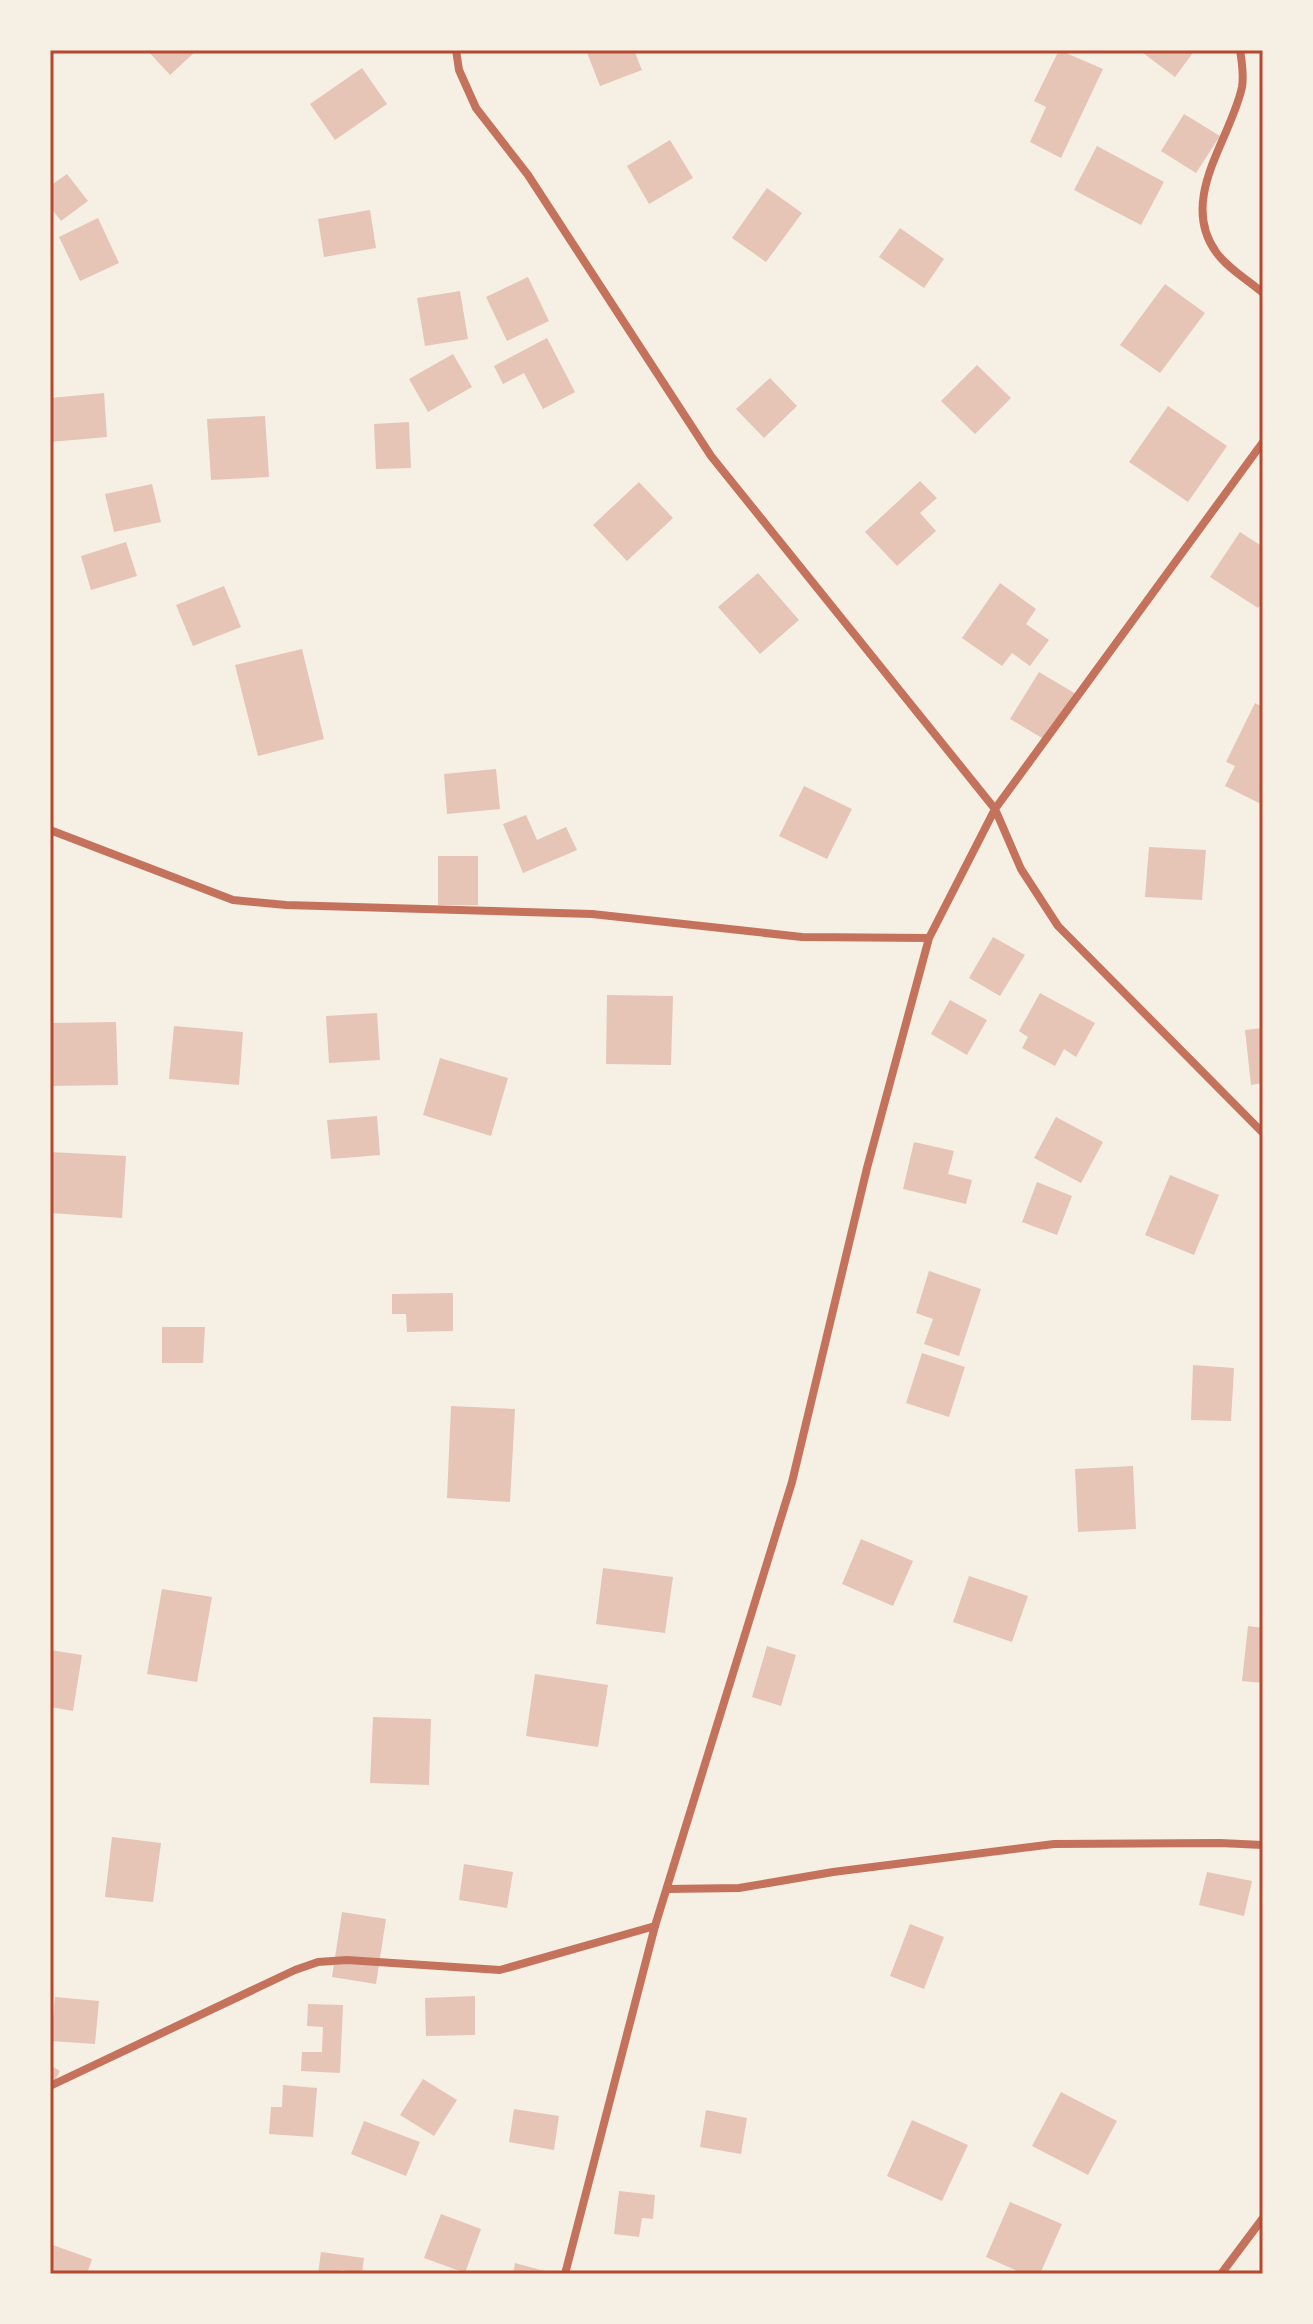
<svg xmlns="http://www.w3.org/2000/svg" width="1313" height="2324" font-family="Ubuntu,sans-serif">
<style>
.building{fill:#e6c5b7}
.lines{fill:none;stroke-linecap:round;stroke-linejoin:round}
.minor{stroke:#c5725c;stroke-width:8}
.neatline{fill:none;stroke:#b5482f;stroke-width:3}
</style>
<rect width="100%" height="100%" fill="#f6efe4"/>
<path class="building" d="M 147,50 L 197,50 L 170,75 Z
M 586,50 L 634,50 L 642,70 L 600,86 Z
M 1059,50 L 1103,69 L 1061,158 L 1030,142 L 1046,107 L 1034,101 Z
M 1139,50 L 1195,50 L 1175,77 Z
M 362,68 L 387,104 L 335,140 L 310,104 Z
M 1184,114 L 1220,136 L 1196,173 L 1161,151 Z
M 670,140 L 693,178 L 649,204 L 627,166 Z
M 1097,146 L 1164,182 L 1141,225 L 1074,190 Z
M 67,174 L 88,201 L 61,221 L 50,207 L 50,186 Z
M 767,188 L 802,213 L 766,262 L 732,238 Z
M 370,210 L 376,248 L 324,257 L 318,219 Z
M 98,218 L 119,263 L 80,281 L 59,237 Z
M 900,228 L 944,259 L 924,288 L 879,257 Z
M 528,277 L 549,321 L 507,341 L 486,297 Z
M 1165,284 L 1205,313 L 1160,373 L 1120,345 Z
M 460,291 L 468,339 L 425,346 L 417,298 Z
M 547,338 L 575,392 L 543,409 L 524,373 L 503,384 L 494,366 Z
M 453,354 L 472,387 L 428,412 L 409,379 Z
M 977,365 L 1011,398 L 975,434 L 941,401 Z
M 770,378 L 797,406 L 764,438 L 736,409 Z
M 104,393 L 107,437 L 50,442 L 50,398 Z
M 1168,406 L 1227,446 L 1188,502 L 1129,462 Z
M 265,416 L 269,477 L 211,480 L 207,419 Z
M 409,422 L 411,468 L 376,469 L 374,424 Z
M 920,481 L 937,498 L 920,513 L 936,531 L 897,566 L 865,532 Z
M 639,482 L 673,518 L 627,561 L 593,525 Z
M 152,484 L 161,522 L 114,532 L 105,494 Z
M 1240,532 L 1263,547 L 1263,601 L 1258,608 L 1210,577 Z
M 126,542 L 137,576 L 91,590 L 81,556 Z
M 758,573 L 799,620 L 760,654 L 718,607 Z
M 1000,583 L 1036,609 L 1026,624 L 1049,640 L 1030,666 L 1012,653 L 1002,666 L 962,638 Z
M 224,586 L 241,627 L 193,646 L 176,605 Z
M 302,649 L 324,739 L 258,756 L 235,665 Z
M 1039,672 L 1076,694 L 1047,741 L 1010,719 Z
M 1255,703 L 1263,707 L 1263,805 L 1225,786 L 1235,766 L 1226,762 Z
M 496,769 L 500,809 L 447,814 L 444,774 Z
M 804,786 L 852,809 L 827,859 L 779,836 Z
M 526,815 L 537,840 L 566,827 L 577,850 L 523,873 L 503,824 Z
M 1149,847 L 1206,850 L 1202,900 L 1145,897 Z
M 438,856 L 478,856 L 478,905 L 438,905 Z
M 993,937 L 1025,955 L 1000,996 L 969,978 Z
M 1040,993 L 1095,1023 L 1076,1057 L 1064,1049 L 1055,1066 L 1022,1048 L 1028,1037 L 1019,1031 Z
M 607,995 L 673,996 L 671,1065 L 606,1064 Z
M 950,1000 L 987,1020 L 967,1055 L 931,1034 Z
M 377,1013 L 380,1060 L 329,1063 L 326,1016 Z
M 116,1022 L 118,1085 L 50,1086 L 50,1023 Z
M 174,1026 L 243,1032 L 239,1085 L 169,1079 Z
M 1263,1028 L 1263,1083 L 1251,1085 L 1245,1030 Z
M 440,1058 L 508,1078 L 491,1136 L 423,1115 Z
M 377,1116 L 380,1155 L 331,1159 L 327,1120 Z
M 1056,1117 L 1103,1142 L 1081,1183 L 1034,1158 Z
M 914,1142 L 954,1151 L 948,1174 L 972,1180 L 966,1204 L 903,1189 Z
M 50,1152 L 126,1156 L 122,1218 L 50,1213 Z
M 1170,1175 L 1219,1195 L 1194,1255 L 1145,1235 Z
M 1037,1182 L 1072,1196 L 1057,1235 L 1022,1222 Z
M 929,1271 L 981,1289 L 959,1356 L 924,1344 L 933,1319 L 916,1313 Z
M 453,1293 L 453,1331 L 407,1332 L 406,1314 L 392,1314 L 392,1294 Z
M 162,1327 L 205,1327 L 203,1363 L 162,1363 Z
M 922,1353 L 965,1367 L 949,1417 L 906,1403 Z
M 1193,1365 L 1234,1368 L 1231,1421 L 1191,1420 Z
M 451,1406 L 515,1409 L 510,1502 L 447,1498 Z
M 1133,1466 L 1136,1529 L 1078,1532 L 1075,1469 Z
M 861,1539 L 913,1561 L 893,1606 L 842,1584 Z
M 603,1568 L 673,1577 L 665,1633 L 596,1624 Z
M 969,1576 L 1028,1596 L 1012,1642 L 953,1622 Z
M 162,1589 L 212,1597 L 197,1682 L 147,1674 Z
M 1248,1626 L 1263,1628 L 1263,1683 L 1242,1681 Z
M 767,1646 L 796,1655 L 781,1706 L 752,1697 Z
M 50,1650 L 82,1655 L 73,1711 L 50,1707 Z
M 535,1674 L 608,1685 L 598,1747 L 526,1736 Z
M 373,1717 L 431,1719 L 429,1785 L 370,1783 Z
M 112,1837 L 161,1843 L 153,1902 L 105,1897 Z
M 464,1864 L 513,1872 L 507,1908 L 459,1900 Z
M 1207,1872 L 1252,1881 L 1244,1916 L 1199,1905 Z
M 342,1912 L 386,1919 L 376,1984 L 332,1977 Z
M 910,1924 L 944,1937 L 924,1989 L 890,1976 Z
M 475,1996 L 475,2035 L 426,2036 L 425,1998 Z
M 55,1997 L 99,2001 L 95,2044 L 51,2041 Z
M 308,2004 L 343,2005 L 340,2073 L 301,2071 L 302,2052 L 322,2052 L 323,2027 L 307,2026 Z
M 50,2065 L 60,2071 L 50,2091 Z
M 423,2079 L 457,2100 L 434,2136 L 400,2115 Z
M 283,2085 L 317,2088 L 313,2137 L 269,2134 L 271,2107 L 282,2107 Z
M 1061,2092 L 1117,2121 L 1088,2175 L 1032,2146 Z
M 514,2109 L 559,2116 L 554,2150 L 509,2142 Z
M 706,2110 L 747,2118 L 741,2154 L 700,2147 Z
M 912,2120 L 968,2145 L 942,2201 L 887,2176 Z
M 364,2121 L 420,2142 L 406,2176 L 351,2154 Z
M 619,2191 L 655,2195 L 653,2219 L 642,2218 L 639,2237 L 614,2234 Z
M 1010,2202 L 1062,2224 L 1040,2274 L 1024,2274 L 986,2257 Z
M 441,2214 L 481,2229 L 465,2273 L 424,2258 Z
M 50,2244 L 92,2259 L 87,2274 L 50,2274 Z
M 321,2252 L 364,2258 L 362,2273 L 341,2270 L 340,2274 L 318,2274 Z
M 515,2263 L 552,2273 L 551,2274 L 513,2274 Z"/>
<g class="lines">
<path class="minor" d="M 456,50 L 459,70 L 476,108 L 528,175 L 711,456 L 995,809 L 1021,869 L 1058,926 L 1263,1133
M 1240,50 C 1242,62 1244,75 1242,87 C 1231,139 1178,199 1216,252 C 1227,268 1248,280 1263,293
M 50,830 L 233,900 L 286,905 L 592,914 L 802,937 L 929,938
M 667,1889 L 739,1888 L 833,1872 L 1054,1844 L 1220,1843 L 1263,1845
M 50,2086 L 295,1970 L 318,1962 L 347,1960 L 500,1970 L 655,1926
M 565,2274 L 655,1926 L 792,1482 L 867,1168 L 929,938 L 995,809 L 1263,442
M 1221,2274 L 1263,2218"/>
</g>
<rect width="1313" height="2324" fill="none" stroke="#f6efe4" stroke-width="104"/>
<rect x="52" y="52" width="1209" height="2220" class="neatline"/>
</svg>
